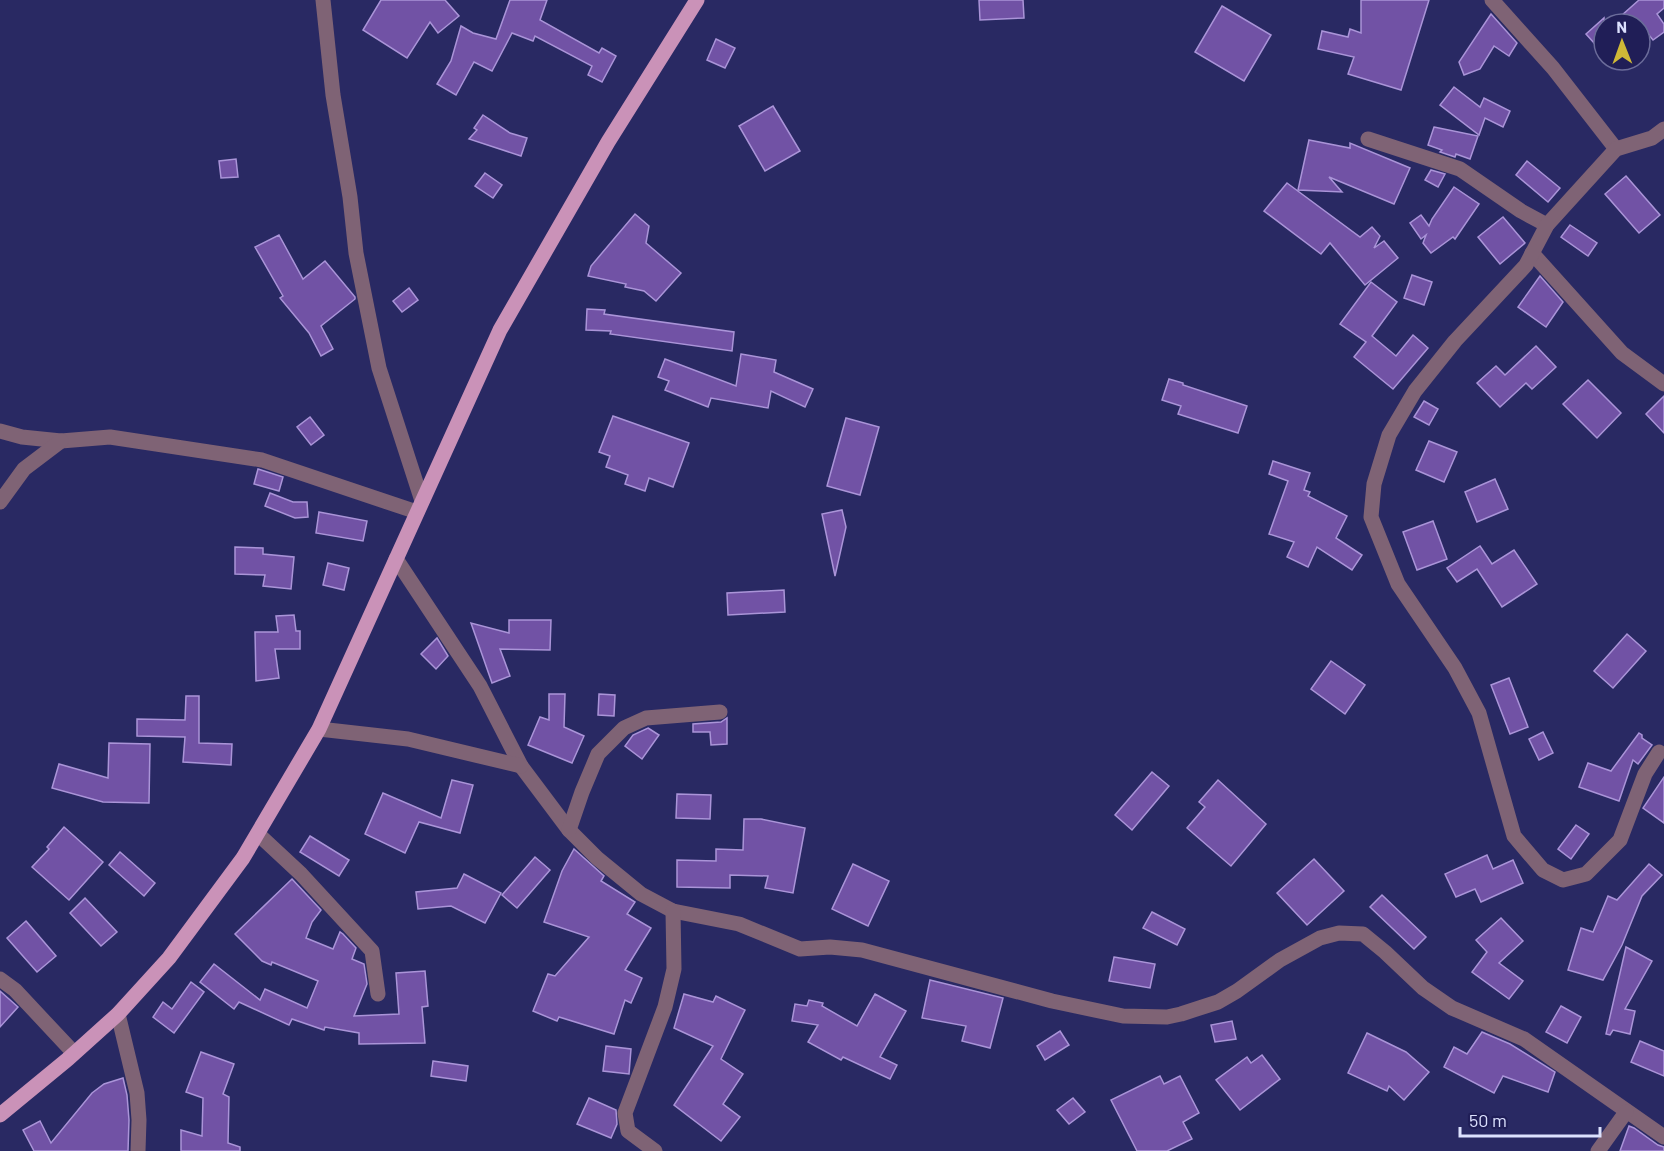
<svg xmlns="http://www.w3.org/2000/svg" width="1664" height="1151" font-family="Barlow,sans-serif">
  <rect width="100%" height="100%" fill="#292963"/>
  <g fill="#7152a5" stroke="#aa94d8" stroke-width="1.5">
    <polygon points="381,0 445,0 459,16 438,33 430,22 407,58 363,30"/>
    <polygon points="510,0 547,0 540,20 599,53 602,48 616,56 602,82 588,75 592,66 535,36 533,41 512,33 492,71 474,62 456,95 437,84 451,61 461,26 473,33 496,39"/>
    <polygon points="979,0 1023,0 1024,18 980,20"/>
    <polygon points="1361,0 1429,0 1401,90 1348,74 1354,57 1318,49 1322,31 1348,37 1350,29 1361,33"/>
    <polygon points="1639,0 1664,0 1664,8 1657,14 1664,24 1664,32 1653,40 1649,35 1640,43 1640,24 1612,24"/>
    <polygon points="1222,6 1271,35 1244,81 1195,52"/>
    <polygon points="1491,14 1517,43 1509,56 1494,46 1480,69 1464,75 1459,62"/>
    <polygon points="1604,18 1604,54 1586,34"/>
    <polygon points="716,39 735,48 725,68 707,60"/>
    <polygon points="1454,87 1480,107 1484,98 1510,111 1503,127 1485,118 1479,135 1440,105"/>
    <polygon points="773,106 800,151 765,171 739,126"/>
    <polygon points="483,115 510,133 527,138 521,156 469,139 477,130 474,128"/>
    <polygon points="1434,127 1478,136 1470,159 1456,154 1455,157 1440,152 1442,150 1428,145"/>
    <polygon points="1309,140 1350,148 1350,143 1410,168 1394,204 1329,177 1342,192 1298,190"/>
    <polygon points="236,159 238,177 221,178 219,161"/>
    <polygon points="1527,161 1560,188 1548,202 1516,175"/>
    <polygon points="1431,170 1445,174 1438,187 1425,180"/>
    <polygon points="485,173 502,185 493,198 475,186"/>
    <polygon points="1626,176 1660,215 1639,233 1605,194"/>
    <polygon points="1287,183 1360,237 1372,227 1380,236 1374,248 1384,241 1398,258 1365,285 1330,243 1321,254 1264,211"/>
    <polygon points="1454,187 1479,204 1455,239 1453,237 1431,253 1423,243 1426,235 1421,239 1410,223 1421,215 1429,226 1432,219"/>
    <polygon points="635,214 649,226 646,243 681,273 656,301 644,291 625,287 626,284 588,276 591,266"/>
    <polygon points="1503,217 1525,243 1500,264 1478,237"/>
    <polygon points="1570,225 1597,243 1588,256 1561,237"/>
    <polygon points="279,235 303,279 325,261 355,297 355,299 321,326 333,349 321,356 309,333 280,298 283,296 255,247"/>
    <polygon points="1412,275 1432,282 1424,305 1404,298"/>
    <polygon points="1540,276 1563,302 1546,327 1518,307"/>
    <polygon points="1371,282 1397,302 1372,336 1396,356 1413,335 1428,348 1393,389 1354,357 1366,342 1340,324"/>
    <polygon points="409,288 418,300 402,312 393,301"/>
    <polygon points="587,309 605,310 604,314 734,332 732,351 610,334 611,331 586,330"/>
    <polygon points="1536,346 1556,367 1532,389 1526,383 1500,407 1477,383 1496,366 1505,375"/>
    <polygon points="741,354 776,360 774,372 813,389 805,407 771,391 768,408 711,398 708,407 665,390 669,381 658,377 665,359 736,386"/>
    <polygon points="1169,379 1183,383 1183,385 1247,406 1238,433 1178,414 1181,406 1162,400"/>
    <polygon points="1588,380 1621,413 1597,438 1563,404"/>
    <polygon points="1664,396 1664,433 1646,414"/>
    <polygon points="1424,401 1438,409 1429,425 1414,417"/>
    <polygon points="613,416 689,443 673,487 649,478 645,491 625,484 628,475 606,467 610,456 599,452"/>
    <polygon points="310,417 324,435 311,445 297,427"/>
    <polygon points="846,418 879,427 860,495 827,486"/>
    <polygon points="1429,441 1457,452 1444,482 1416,470"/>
    <polygon points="1273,461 1310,473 1304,490 1310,492 1308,496 1347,516 1336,538 1362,555 1352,570 1317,547 1308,567 1287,557 1294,542 1269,534 1288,481 1269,474"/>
    <polygon points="258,469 283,477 279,491 254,484"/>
    <polygon points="1495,479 1508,509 1477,522 1465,492"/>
    <polygon points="270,493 293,502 307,502 308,517 295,518 265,506"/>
    <polygon points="842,510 846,527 835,576 822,514"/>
    <polygon points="319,512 367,521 363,541 316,533"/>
    <polygon points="1433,521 1447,559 1417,570 1403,532"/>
    <polygon points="1480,546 1492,564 1514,550 1537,584 1502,607 1477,569 1457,582 1447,568"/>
    <polygon points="235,547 263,548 263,554 294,557 291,589 263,586 265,575 235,574"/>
    <polygon points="328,563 349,568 344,590 323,585"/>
    <polygon points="784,590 785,612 728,615 727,593"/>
    <polygon points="294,615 296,631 300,631 300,649 275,649 279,678 256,681 255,632 278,632 276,616"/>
    <polygon points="509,620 551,620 550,650 500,649 510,676 492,683 471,623 509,633"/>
    <polygon points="1627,634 1646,651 1613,688 1594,671"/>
    <polygon points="437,638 448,656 436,669 421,654"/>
    <polygon points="1331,661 1365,685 1345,714 1311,689"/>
    <polygon points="1509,678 1528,727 1510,734 1491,685"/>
    <polygon points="549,694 565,694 564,727 584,736 572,763 528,745 540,717 549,720"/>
    <polygon points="599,694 615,695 614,716 598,715"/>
    <polygon points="186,696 199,696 199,743 232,744 231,765 183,762 185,737 137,736 137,719 185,720"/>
    <polygon points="727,718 727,744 711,745 710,732 693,732 693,724 721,722"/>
    <polygon points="648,728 659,735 642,759 625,746 633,735"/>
    <polygon points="1543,732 1553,753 1539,760 1529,739"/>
    <polygon points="1639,733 1642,735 1642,738 1652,745 1638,764 1633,760 1619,801 1579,787 1588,763 1611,771"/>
    <polygon points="109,743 150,744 149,803 103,802 52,788 59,764 108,778"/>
    <polygon points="1152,772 1169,786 1132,830 1115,815"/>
    <polygon points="1664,777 1664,823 1643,808"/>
    <polygon points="452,780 473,785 460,833 419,822 405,853 365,834 383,793 441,818"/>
    <polygon points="1218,780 1266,824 1231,866 1187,828 1205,807 1199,802"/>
    <polygon points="677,794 711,795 710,819 676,818"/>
    <polygon points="744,819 761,819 805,828 793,893 765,888 768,876 730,875 730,888 677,887 677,860 716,861 716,849 743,850"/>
    <polygon points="1576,825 1589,834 1571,859 1558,849"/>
    <polygon points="64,827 103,862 69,900 32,867 49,849 47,847"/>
    <polygon points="310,836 349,860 339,876 300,852"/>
    <polygon points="574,849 604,876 601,881 635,902 627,914 651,928 625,970 642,978 631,1003 625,1000 614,1034 559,1017 557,1021 533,1011 548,974 555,976 589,937 544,922 562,871"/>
    <polygon points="120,852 155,883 144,896 109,865"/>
    <polygon points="1487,855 1493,869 1513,860 1523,883 1481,902 1475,889 1456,897 1445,874"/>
    <polygon points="535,857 550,870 517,908 502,895"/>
    <polygon points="1314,859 1344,891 1307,925 1277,893"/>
    <polygon points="853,864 889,881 868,926 832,909"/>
    <polygon points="1649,864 1662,875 1642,896 1622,945 1603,980 1568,970 1581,928 1593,932 1608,896 1617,900"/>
    <polygon points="464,874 501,893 485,923 451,906 418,909 416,892 457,888"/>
    <polygon points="292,879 321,910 312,922 306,938 333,949 340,932 343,934 356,948 352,959 364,964 367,984 354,1016 399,1014 396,973 425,971 428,1006 422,1007 425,1043 359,1044 359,1033 325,1027 324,1030 292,1019 289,1025 239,1002 234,1009 200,982 214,964 260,1000 265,989 307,1008 318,981 272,962 271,965 262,961 235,934"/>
    <polygon points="1382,895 1426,937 1414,949 1370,907"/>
    <polygon points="85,898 117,932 101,946 70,913"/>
    <polygon points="1152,912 1185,929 1177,945 1143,928"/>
    <polygon points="1501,918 1523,941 1499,963 1523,981 1509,999 1472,972 1487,952 1476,940"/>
    <polygon points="26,921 56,956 37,972 7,938"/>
    <polygon points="1626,947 1652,961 1625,1009 1635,1011 1630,1034 1613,1030 1610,1035 1606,1034"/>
    <polygon points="1114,957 1155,964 1150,988 1109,981"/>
    <polygon points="930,980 1003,998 990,1048 962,1041 966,1026 922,1018"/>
    <polygon points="191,982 204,992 174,1033 153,1017 163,1002 172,1009"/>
    <polygon points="0,991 18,1007 0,1027"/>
    <polygon points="684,994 713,1002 716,996 745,1010 721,1059 743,1074 723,1104 740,1117 721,1141 674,1105 713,1046 674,1028"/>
    <polygon points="875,994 906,1011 880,1057 897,1065 890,1079 843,1057 841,1060 808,1042 818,1025 792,1021 795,1004 807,1006 809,1000 823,1003 822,1006 857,1026"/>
    <polygon points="1561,1006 1581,1017 1567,1043 1546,1032"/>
    <polygon points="1232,1021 1236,1039 1215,1042 1211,1025"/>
    <polygon points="1060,1031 1069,1045 1045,1060 1037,1046"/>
    <polygon points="1482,1032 1510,1044 1555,1072 1548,1092 1503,1076 1494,1093 1444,1067 1454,1047 1467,1054"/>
    <polygon points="1367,1033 1406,1052 1429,1072 1404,1100 1389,1086 1387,1091 1348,1073"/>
    <polygon points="1640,1041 1664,1051 1664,1076 1631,1062"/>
    <polygon points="606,1046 631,1049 629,1074 603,1071"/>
    <polygon points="201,1052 234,1064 223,1094 229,1097 228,1143 240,1147 240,1151 181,1151 181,1130 202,1136 203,1098 186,1092"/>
    <polygon points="1262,1055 1280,1079 1240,1110 1216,1080 1247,1057 1251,1063"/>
    <polygon points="433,1061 468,1066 466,1081 431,1076"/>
    <polygon points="1160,1076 1164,1084 1180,1076 1199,1113 1183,1122 1192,1139 1167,1151 1137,1151 1111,1100"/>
    <polygon points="123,1078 127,1095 129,1120 128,1151 34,1151 23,1130 40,1121 51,1143 92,1093 104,1084"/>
    <polygon points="589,1098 616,1110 617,1124 611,1138 577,1124"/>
    <polygon points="1073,1098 1085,1112 1069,1124 1057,1110"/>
    <polygon points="1629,1126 1634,1128 1658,1145 1664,1147 1664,1151 1620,1151"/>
  </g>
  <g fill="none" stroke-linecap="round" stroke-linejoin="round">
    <g stroke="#7f6375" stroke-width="15">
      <polyline points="323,0 333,95 350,197 356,253 379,368 422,501"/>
      <polyline points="1492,0 1553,68 1616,149"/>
      <polyline points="1368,139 1460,169 1521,211 1547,225"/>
      <polyline points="1532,253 1622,353 1664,384"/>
      <polyline points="0,431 22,437 61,441 110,437 262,460 417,512"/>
      <polyline points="0,502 24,469 61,441"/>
      <polyline points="396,559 480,686 521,766 569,830 597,858 641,894 673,911 739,924 800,949 830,947 862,950 1052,1001 1123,1016 1167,1017 1181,1014 1218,1002 1237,991 1280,960 1320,938 1339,933 1363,934 1385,952 1423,988 1452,1008 1524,1039 1664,1137"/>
      <polyline points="319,729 408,739 521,766"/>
      <polyline points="1659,752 1645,774 1620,840 1586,874 1563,880 1543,870 1514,836 1479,713 1455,668 1398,584 1371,517 1374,484 1389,435 1415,391 1455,341 1526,265 1547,225 1616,149 1652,138 1664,129"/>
      <polyline points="569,830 582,792 598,754 624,728 646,718 720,712"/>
      <polyline points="258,834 301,874 372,951 378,994"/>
      <polyline points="0,979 15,990 74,1053"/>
      <polyline points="118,1014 137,1093 139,1120 138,1151"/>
      <polyline points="655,1151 628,1131 625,1113 665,1007 674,969 673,911"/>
      <polyline points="1598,1151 1626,1112"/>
    </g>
    <polyline stroke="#ca92b8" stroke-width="15" points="0,1115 68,1059 118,1014 169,958 243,858 319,729 500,330 608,142 697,0"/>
  </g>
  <g transform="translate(1622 42) rotate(359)"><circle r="28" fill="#201e57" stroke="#6b6c9a" stroke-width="1.5"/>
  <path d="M0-4.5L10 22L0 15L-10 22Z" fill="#cfb837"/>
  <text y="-9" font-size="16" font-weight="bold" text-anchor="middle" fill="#dce1fe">N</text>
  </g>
  <path d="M1460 1127v9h140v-9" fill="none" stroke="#dce1fe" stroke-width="3"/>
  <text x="1469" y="1127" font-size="18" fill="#dce1fe" stroke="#201e57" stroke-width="4.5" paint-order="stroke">50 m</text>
</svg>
